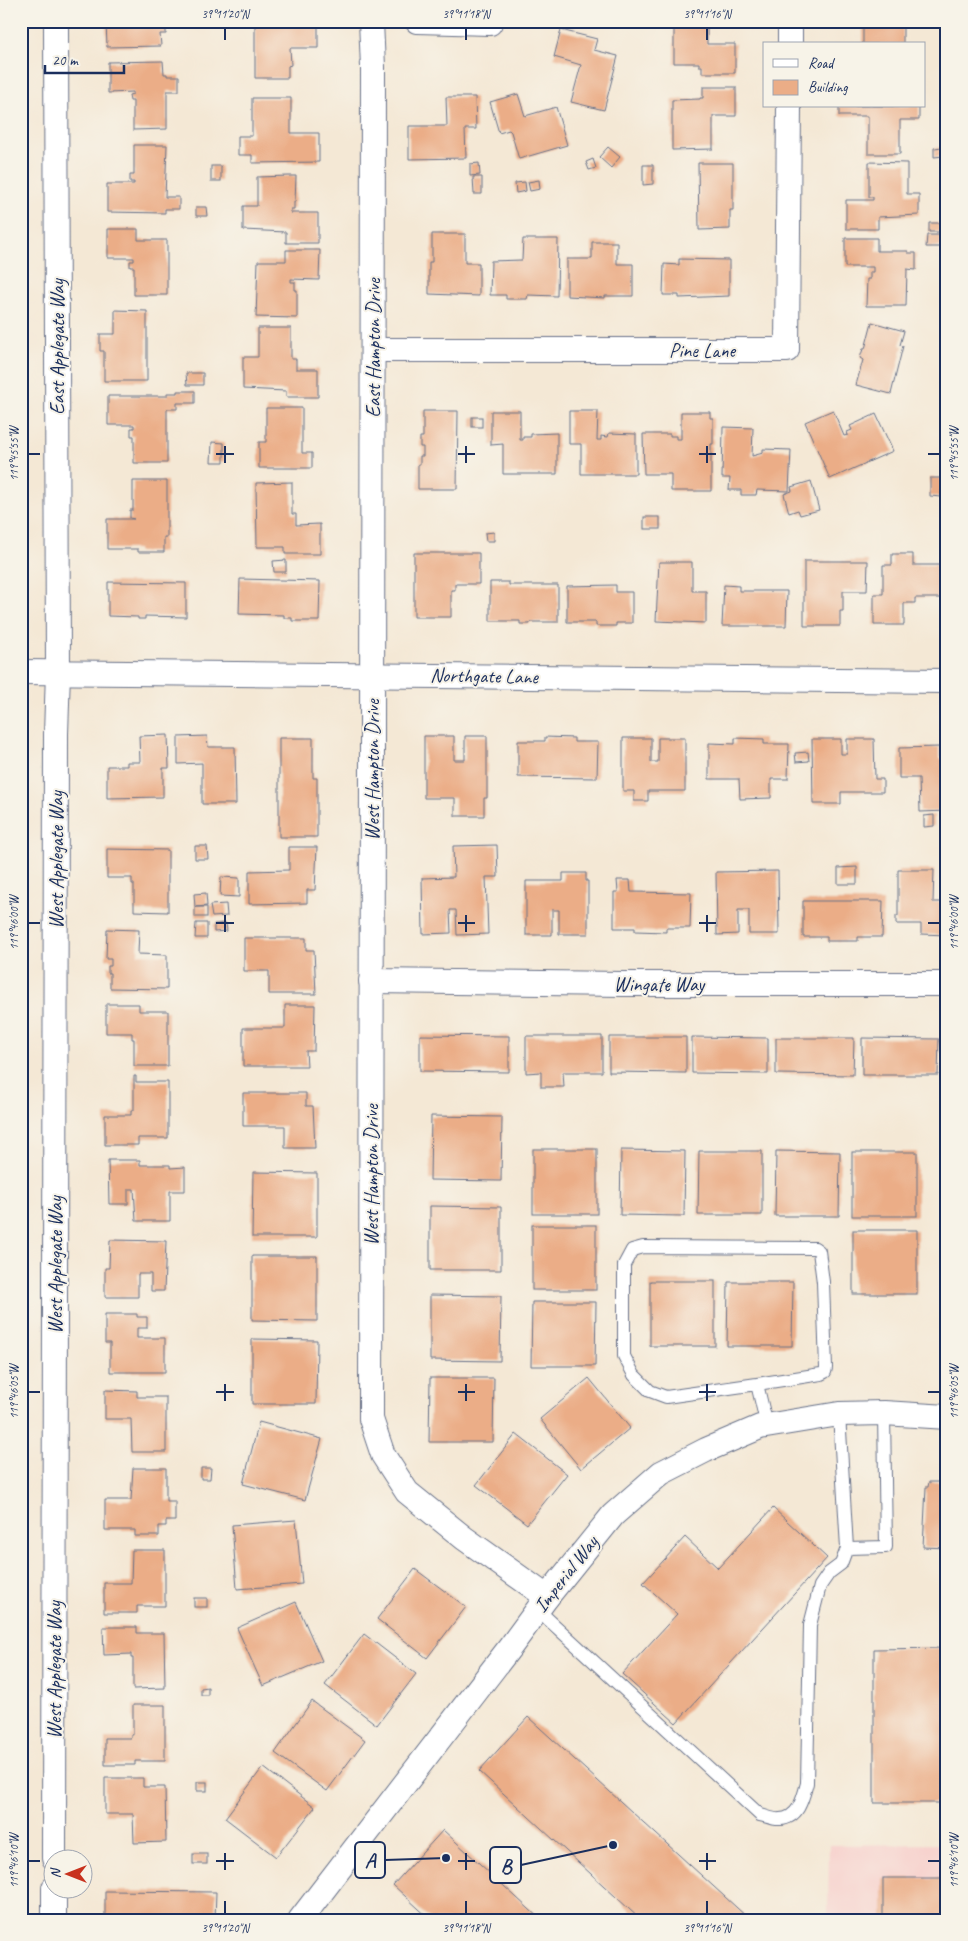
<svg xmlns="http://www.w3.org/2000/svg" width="968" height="1941" font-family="Caveat,sans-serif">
  <rect width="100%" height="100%" fill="#f7f3e8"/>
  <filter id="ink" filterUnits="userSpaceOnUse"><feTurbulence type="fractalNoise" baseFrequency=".02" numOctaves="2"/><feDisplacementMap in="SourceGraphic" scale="10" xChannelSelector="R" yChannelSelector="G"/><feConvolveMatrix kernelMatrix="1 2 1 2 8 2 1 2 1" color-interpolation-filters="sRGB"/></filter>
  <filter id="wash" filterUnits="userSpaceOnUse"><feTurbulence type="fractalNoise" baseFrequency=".0096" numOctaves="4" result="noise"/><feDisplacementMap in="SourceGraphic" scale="20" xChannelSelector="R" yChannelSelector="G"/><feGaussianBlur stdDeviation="1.12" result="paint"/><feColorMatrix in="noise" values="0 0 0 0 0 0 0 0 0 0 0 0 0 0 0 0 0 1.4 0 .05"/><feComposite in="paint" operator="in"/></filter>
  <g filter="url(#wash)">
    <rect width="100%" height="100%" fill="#f4e8d5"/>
    <polygon fill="#f7d0cc" points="947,1844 947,1920 828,1920 829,1845"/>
    <g id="blocks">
      <g fill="#ebad87">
        <polygon points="106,21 166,21 166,34 160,34 161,46 107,47"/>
        <polygon points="255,21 318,21 318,48 290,48 291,65 288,66 288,78 255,78"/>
        <polygon points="674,21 707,21 707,44 735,44 735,73 702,73 702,66 699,66 699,63 674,63"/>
        <rect x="863" y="21" width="40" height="23"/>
        <polygon points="561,30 597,39 594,50 618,56 604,110 571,102 581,65 554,57"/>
        <polygon points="163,61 164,74 167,74 167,76 179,76 179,91 167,91 167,129 133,130 133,101 130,101 129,95 133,94 133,92 108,93 108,62"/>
        <polygon points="703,87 736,87 736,116 713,116 713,149 672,150 672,100 700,99 700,98 703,98"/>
        <polygon points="518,94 525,116 556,107 567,145 519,159 511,132 509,130 499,133 490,102"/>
        <polygon points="446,97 475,97 476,129 465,129 466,158 409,159 409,126 447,126"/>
        <polygon points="252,98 291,98 291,133 319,133 319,162 252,163 252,155 238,155 238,136 252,136"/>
        <polygon points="839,106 919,106 919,120 900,120 900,154 868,154 868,116 839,116"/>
        <polygon points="134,145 167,145 165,197 179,197 179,209 165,209 165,213 107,212 107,184 134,184 134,182 130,182 130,175 134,175"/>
        <polygon points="608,147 620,157 611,168 599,157"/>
        <polygon points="943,147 944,156 934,157 934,148"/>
        <polygon points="593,159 596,168 589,170 586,162"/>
        <polygon points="869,162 907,163 907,194 919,194 919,215 878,217 878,229 846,229 846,200 873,200 873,197 869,197"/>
        <polygon points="479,163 480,175 470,176 470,164"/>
        <polygon points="698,163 733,163 733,210 730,210 730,229 699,230"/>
        <polygon points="643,165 653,165 653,184 643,185"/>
        <rect x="211" y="166" width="10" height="15"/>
        <polygon points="289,176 296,176 295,202 294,202 294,209 291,209 291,213 318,213 318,243 286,243 286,232 243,230 243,206 257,206 257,177"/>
        <polygon points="473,177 482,177 482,194 474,194"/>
        <polygon points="539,180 540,189 530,191 528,182"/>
        <polygon points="525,182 526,191 516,193 515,183"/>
        <polygon points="196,207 206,207 207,216 196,216"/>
        <polygon points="929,223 944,223 943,232 929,232"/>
        <polygon points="108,229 138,229 138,240 167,240 167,295 134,295 134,267 130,267 130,261 134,261 134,258 108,258"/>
        <polygon points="432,234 465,234 465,263 479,263 479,296 429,294 429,262 432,262"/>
        <polygon points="927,235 941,235 941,247 926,247"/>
        <polygon points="845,238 877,238 877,251 908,251 908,253 916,253 916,270 907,269 906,306 866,306 867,279 870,279 870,272 873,272 873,267 845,267"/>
        <polygon points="523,239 558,239 557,296 528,295 527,299 506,299 506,295 490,295 491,261 522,260"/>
        <polygon points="592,242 617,242 617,264 633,264 633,296 605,296 605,298 567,296 567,259 592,259"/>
        <polygon points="286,250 320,250 319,280 291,279 291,282 295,282 295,290 297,290 297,318 256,317 258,261 286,261"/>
        <polygon points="679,259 729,260 729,296 679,298 679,295 663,295 664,264 679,265"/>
        <polygon points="115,310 147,311 147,381 104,381 104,351 100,351 100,334 115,334"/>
        <polygon points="872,322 904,331 900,345 903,346 891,394 856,385 863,360 860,358 863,349 865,349"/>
        <polygon points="258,328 291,328 291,359 296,359 296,369 318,369 318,397 286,397 286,391 243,389 243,357 258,357"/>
        <polygon points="186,373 203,373 203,385 187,385"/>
        <polygon points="177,391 195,391 195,403 177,403 177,409 167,409 167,463 134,463 134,436 131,436 131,428 134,428 134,425 108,425 108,396 167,396 167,393 177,393"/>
        <polygon points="266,408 302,408 302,453 312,453 312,468 259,468 259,442 266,442"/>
        <polygon points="833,410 844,436 848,435 847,432 852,430 850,426 876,414 893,451 830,479 805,422"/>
        <polygon points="423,411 458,411 457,489 418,489 418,464 420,464 420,456 423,456 423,447 420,447 420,437 423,437"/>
        <polygon points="491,411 520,411 520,440 523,440 523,437 531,437 531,434 557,433 557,474 503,474 503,444 491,445"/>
        <polygon points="569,411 598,411 597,440 601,440 601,436 608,437 609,433 636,434 636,474 581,474 581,444 569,444"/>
        <polygon points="681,412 710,412 710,418 713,418 713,444 711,444 711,491 671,491 671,474 644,474 643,434 670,434 670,436 676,436 676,439 681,439"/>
        <rect x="472" y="417" width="10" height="10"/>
        <polygon points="723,427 753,428 752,456 763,453 763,449 791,450 789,491 757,490 756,495 741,495 741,490 729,490 730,478 722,478"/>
        <polygon points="212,442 224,443 224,462 211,462"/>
        <polygon points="930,478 942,478 941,497 930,496"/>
        <polygon points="133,481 167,481 167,537 164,537 164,552 138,552 138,549 107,549 107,519 134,519 130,518 130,510 133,510"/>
        <polygon points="811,481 819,510 800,515 798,510 789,513 784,494 792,491 791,487"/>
        <polygon points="292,482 292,514 296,514 296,525 320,524 320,554 285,554 285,547 257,547 256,483"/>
        <rect x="644" y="517" width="16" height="12"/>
        <polygon points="494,532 494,541 486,541 485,533"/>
        <polygon points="414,553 479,553 479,584 455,584 455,590 451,590 451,617 414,617"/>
        <polygon points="892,554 913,554 913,565 945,565 945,598 915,598 915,603 904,603 904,625 874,625 874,594 883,594 883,565 892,565"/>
        <polygon points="286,560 286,572 274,572 273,561"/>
        <polygon points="804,561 868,561 867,591 843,591 843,611 840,611 840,626 804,626"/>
        <polygon points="659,562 692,562 692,591 706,591 706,623 656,621"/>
        <polygon points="240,579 320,581 319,621 292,621 292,618 284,618 284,615 239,614"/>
        <polygon points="108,582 186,583 186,617 145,616 145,619 138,619 138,617 108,616"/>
        <polygon points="490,582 509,582 509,585 558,585 558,622 530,622 530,624 520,624 520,621 490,621"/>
        <polygon points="616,585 616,592 632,592 632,623 616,623 616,626 596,626 596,622 567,622 567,586"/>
        <polygon points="724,585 739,586 739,591 787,591 786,626 722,626"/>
        <polygon points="168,735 169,768 163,768 163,797 107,798 107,766 127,766 127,762 140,762 139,736"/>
        <polygon points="207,736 208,747 235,747 236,804 202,804 202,763 178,764 178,737"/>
        <polygon points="424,736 454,736 454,760 465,760 465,736 487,736 487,798 484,798 484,816 455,816 455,798 424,798"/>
        <polygon points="545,737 574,738 574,742 598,742 597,778 518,777 518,741 545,741"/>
        <polygon points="279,738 313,738 313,778 317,778 317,837 279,837"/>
        <polygon points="623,738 651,738 651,762 658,762 658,738 685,738 685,791 648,791 648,801 634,801 634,791 623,791"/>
        <polygon points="735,738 764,739 764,744 789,744 788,779 771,779 771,798 740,799 739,779 709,779 709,743 735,744"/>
        <polygon points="812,739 841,739 841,754 847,754 847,739 874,739 875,779 883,779 883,792 841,792 841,804 813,804"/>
        <polygon points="939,747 939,759 947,759 947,811 920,812 919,778 899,778 899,748"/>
        <polygon points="808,752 809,761 796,762 795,753"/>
        <polygon points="934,815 934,826 924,827 924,816"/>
        <polygon points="497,845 498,877 486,877 488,934 457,935 456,910 450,910 451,933 423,934 422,878 454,877 453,846"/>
        <polygon points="195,846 207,846 208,859 195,859"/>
        <polygon points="289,847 317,847 315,890 307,890 307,903 249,904 249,871 289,870"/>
        <polygon points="107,849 168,850 168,912 134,911 134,884 132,884 132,878 107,878"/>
        <polygon points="857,867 857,884 838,884 838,868"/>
        <polygon points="898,870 934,870 933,902 947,902 947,935 921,934 921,924 896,924 896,916 898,916"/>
        <polygon points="778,871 779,934 749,934 749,910 738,910 738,934 717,935 716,872"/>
        <polygon points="563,873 586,873 586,881 588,881 588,934 559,934 559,910 552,910 552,935 526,935 526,881 563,881"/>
        <polygon points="221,877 239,878 239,897 220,896"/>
        <polygon points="617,880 630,880 631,892 691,893 690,928 666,928 666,932 635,931 635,928 614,928 614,892 618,892"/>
        <polygon points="206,893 207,906 195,907 194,894"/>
        <polygon points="803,901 883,901 882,937 858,937 858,941 827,941 827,937 803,937"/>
        <polygon points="226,904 227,916 212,917 210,905"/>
        <rect x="195" y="907" width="12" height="10"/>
        <polygon points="196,923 207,923 207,938 195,938"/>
        <polygon points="226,923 227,931 214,932 214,924"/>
        <polygon points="107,929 139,930 138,954 167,955 167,989 110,988 110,973 108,973 108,966 111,966 111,959 106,959"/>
        <polygon points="244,938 306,938 306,950 314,950 316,994 269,994 269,971 244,971"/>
        <polygon points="106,1004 139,1004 139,1011 168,1011 168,1066 134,1066 134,1039 132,1039 132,1033 106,1033"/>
        <polygon points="285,1005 315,1005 314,1051 306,1051 307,1066 243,1066 243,1028 285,1028"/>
        <polygon points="420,1035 509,1036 509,1072 420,1071"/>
        <polygon points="526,1036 602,1036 602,1072 563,1072 564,1087 541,1087 541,1072 526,1073"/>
        <polygon points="609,1037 686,1037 686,1073 609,1072"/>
        <polygon points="692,1037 768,1038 768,1074 692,1073"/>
        <polygon points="776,1038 854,1038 853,1075 776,1074"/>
        <polygon points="862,1038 939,1039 938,1075 862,1075"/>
        <polygon points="134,1076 136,1076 136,1082 168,1082 168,1138 138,1138 138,1145 105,1145 105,1115 131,1115 131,1110 134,1110"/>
        <polygon points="243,1093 306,1093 306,1106 313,1106 315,1148 285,1148 285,1126 243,1126"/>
        <polygon points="431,1116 502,1117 501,1181 430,1180"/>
        <rect x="533" y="1149" width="64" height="65"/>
        <polygon points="621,1150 685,1151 684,1216 620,1215"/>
        <polygon points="699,1151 762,1151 762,1215 698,1215"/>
        <polygon points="776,1151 840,1152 839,1216 775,1216"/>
        <rect x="852" y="1152" width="65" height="64"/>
        <polygon points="108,1160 140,1160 140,1165 170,1165 170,1168 185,1167 185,1191 170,1191 170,1221 136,1221 134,1189 128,1189 128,1204 109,1204"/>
        <polygon points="253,1172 317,1173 317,1237 252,1237"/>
        <polygon points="430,1206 501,1207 501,1270 430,1270"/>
        <rect x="532" y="1225" width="64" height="65"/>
        <rect x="853" y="1230" width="64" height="64"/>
        <polygon points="110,1240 166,1241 164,1291 151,1291 151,1274 138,1274 138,1297 105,1297 105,1268 109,1268"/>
        <polygon points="252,1256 317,1256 317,1321 252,1320"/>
        <rect x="650" y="1281" width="65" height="65"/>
        <polygon points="728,1282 793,1282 792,1346 727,1346"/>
        <polygon points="430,1295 501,1296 500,1361 430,1360"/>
        <polygon points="532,1302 596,1302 595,1366 531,1366"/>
        <polygon points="105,1314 137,1314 137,1317 147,1317 147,1328 137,1328 137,1338 165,1338 165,1372 110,1372 110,1343 105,1343"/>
        <polygon points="252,1339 317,1340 316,1404 252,1404"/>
        <polygon points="430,1378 494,1378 493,1442 429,1442"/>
        <polygon points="589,1378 630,1428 581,1469 540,1419"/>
        <polygon points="105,1390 137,1391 137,1397 166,1397 166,1452 132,1452 131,1419 105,1419"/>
        <polygon points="259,1422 322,1439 305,1500 243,1484"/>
        <polygon points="516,1434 567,1474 527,1524 476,1485"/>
        <polygon points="133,1468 166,1468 166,1501 175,1501 175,1521 166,1521 166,1526 159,1526 159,1536 135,1536 135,1530 105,1530 105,1500 131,1500"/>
        <polygon points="201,1468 211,1468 210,1479 201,1479"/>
        <polygon points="929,1482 947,1482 947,1548 923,1547 926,1487 928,1487"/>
        <polygon points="773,1508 827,1558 676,1723 622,1674 677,1614 643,1583 685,1537 718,1568"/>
        <polygon points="296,1520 302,1584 237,1589 232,1525"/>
        <polygon points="132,1550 165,1550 165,1606 137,1606 137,1613 104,1613 104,1583 131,1583"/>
        <polygon points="415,1569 466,1607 427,1658 377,1619"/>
        <rect x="194" y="1598" width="13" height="9"/>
        <polygon points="296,1602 322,1661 263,1686 237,1628"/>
        <polygon points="103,1627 137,1627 137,1633 164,1633 165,1688 133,1689 133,1658 131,1658 131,1654 104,1655"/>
        <polygon points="364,1634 416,1674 377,1725 325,1685"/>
        <polygon points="947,1648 947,1803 874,1803 874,1649"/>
        <polygon points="208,1687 208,1695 201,1695 201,1688"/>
        <polygon points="312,1701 365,1740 327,1791 275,1753"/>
        <polygon points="133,1705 165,1705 165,1761 135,1761 135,1765 105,1765 105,1738 131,1738 131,1735 133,1735"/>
        <polygon points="528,1717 748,1918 746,1920 641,1920 479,1771"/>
        <polygon points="263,1767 315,1807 276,1857 225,1818"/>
        <polygon points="105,1778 143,1778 143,1787 165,1787 166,1842 134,1843 133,1814 105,1814"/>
        <rect x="197" y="1782" width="10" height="9"/>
        <polygon points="443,1830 541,1920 431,1920 393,1885"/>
        <rect x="193" y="1854" width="14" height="10"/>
        <rect x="883" y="1878" width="64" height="42"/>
        <polygon points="105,1891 216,1892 215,1920 105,1920"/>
      </g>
    </g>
  </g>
  <g filter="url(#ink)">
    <use href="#blocks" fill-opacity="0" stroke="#677088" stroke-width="1"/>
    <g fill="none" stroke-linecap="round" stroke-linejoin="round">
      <defs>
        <g id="service">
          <polyline points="757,1384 821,1374 825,1372 826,1368 823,1282 819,1251 815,1248 643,1247 632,1250 624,1265 624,1356 634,1375 650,1391 666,1397 757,1384 767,1426"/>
          <polyline points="847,1548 886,1547 884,1413"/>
          <path d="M537 1609 760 1815C766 1816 774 1820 780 1819 799 1818 803 1798 807 1783L810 1625 820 1586 829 1573 841 1564 847 1548 839 1414"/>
        </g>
        <g id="minor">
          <polyline points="371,21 373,67 371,1419 383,1455 407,1492 464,1538 547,1597"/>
          <polyline points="417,21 490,23"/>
          <polyline points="790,44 790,21"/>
          <polyline points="373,350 787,350 789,106"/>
          <polyline points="21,672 947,681"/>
          <polyline points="371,981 623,984 947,984"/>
          <polyline points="54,1858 56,734 58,672 56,21"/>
          <polyline points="54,1920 54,1888"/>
          <polyline points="300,1920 511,1646 547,1597 613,1515 661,1473 706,1450 760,1427 839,1414 884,1413 947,1417"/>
        </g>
      </defs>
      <use href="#service" stroke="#677088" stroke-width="14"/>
      <use href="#minor" stroke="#677088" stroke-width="26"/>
      <use href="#service" stroke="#fff" stroke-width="12"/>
      <use href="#minor" stroke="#fff" stroke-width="24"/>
    </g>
  </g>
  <path fill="none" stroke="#1b2f5e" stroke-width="2" d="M225 28V40M466 28V40M707 28V40M225 446V463M466 446V463M707 446V463M28 454H40M216 454H234M458 454H475M699 454H716M928 454H940M225 915V932M466 915V932M707 915V932M28 923H40M216 923H234M458 923H475M699 923H716M928 923H940M225 1384V1401M466 1384V1401M707 1384V1401M28 1392H40M216 1392H234M458 1392H475M699 1392H716M928 1392H940M225 1853V1870M466 1853V1870M707 1853V1870M28 1861H40M216 1861H234M458 1861H475M699 1861H716M928 1861H940M225 1901V1914M466 1901V1914M707 1901V1914"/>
  <g text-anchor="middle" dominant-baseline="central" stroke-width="4" stroke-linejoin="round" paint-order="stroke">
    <g font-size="20" fill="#1b2f5e" stroke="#f7f3e8">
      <text transform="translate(57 347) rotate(-90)">East Applegate Way</text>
      <text transform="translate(373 348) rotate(-90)">East Hampton Drive</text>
      <text x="702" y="350">Pine Lane</text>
      <text transform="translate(484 676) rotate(1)">Northgate Lane</text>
      <text transform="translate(372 770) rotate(-90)">West Hampton Drive</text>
      <text transform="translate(56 860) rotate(-90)">West Applegate Way</text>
      <text x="659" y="984">Wingate Way</text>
      <text transform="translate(371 1175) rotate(-90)">West Hampton Drive</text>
      <text transform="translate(55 1265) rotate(-90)">West Applegate Way</text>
      <text transform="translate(566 1574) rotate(-52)">Imperial Way</text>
      <text transform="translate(54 1670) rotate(-90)">West Applegate Way</text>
    </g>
  </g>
  <path fill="none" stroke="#1b2f5e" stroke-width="2" d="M446 1858L385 1860M613 1845L521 1865"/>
  <g fill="#1b2f5e" stroke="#f7f3e8" stroke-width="2">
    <circle cx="446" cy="1858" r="5"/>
    <circle cx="613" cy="1845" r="5"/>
  </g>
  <g fill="#f7f3e8" stroke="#1b2f5e" stroke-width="2">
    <rect x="355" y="1842" width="30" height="36" rx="5"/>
    <rect x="490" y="1847" width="31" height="36" rx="5"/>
  </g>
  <g font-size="21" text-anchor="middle" font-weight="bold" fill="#1b2f5e">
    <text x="370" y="1867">A</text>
    <text x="506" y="1873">B</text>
  </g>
  <rect width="968" height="1941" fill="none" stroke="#f7f3e8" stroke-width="55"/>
  <rect x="763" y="42" width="162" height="65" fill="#f7f3e8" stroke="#9fa5b1"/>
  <rect x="773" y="59" width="25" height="8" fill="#ffffff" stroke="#9fa5b1"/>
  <text x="808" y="68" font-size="15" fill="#1b2f5e">Road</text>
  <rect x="773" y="80" width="25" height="15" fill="#ebad87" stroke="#9fa5b1"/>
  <text x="808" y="92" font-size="15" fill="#1b2f5e">Building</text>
  <g transform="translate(68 1874) rotate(270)"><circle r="24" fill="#f7f3e8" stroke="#9fa5b1"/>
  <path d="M0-4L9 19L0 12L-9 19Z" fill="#c8321e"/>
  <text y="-8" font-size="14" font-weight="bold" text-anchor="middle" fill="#1b2f5e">N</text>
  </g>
  <path d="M45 65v8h79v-8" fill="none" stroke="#1b2f5e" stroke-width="2.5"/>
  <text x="52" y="65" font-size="15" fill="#1b2f5e" stroke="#f7f3e8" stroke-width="4" paint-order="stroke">20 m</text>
  <rect x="28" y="28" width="912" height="1886" fill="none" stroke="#1b2f5e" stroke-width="2"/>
  <g font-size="12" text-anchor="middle" fill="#1b2f5e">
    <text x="225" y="18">39°11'20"N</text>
    <text x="466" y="18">39°11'18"N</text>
    <text x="707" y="18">39°11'16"N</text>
    <text transform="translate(954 454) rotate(-90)" y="4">119°45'55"W</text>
    <text transform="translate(14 454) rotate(-90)" y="4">119°45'55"W</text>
    <text transform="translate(954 923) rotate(-90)" y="4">119°46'00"W</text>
    <text transform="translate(14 923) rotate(-90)" y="4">119°46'00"W</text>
    <text transform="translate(954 1392) rotate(-90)" y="4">119°46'05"W</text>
    <text transform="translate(14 1392) rotate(-90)" y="4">119°46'05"W</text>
    <text transform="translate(954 1861) rotate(-90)" y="4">119°46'10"W</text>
    <text transform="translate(14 1861) rotate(-90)" y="4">119°46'10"W</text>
    <text x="225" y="1932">39°11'20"N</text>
    <text x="466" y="1932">39°11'18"N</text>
    <text x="707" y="1932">39°11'16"N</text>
  </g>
</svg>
